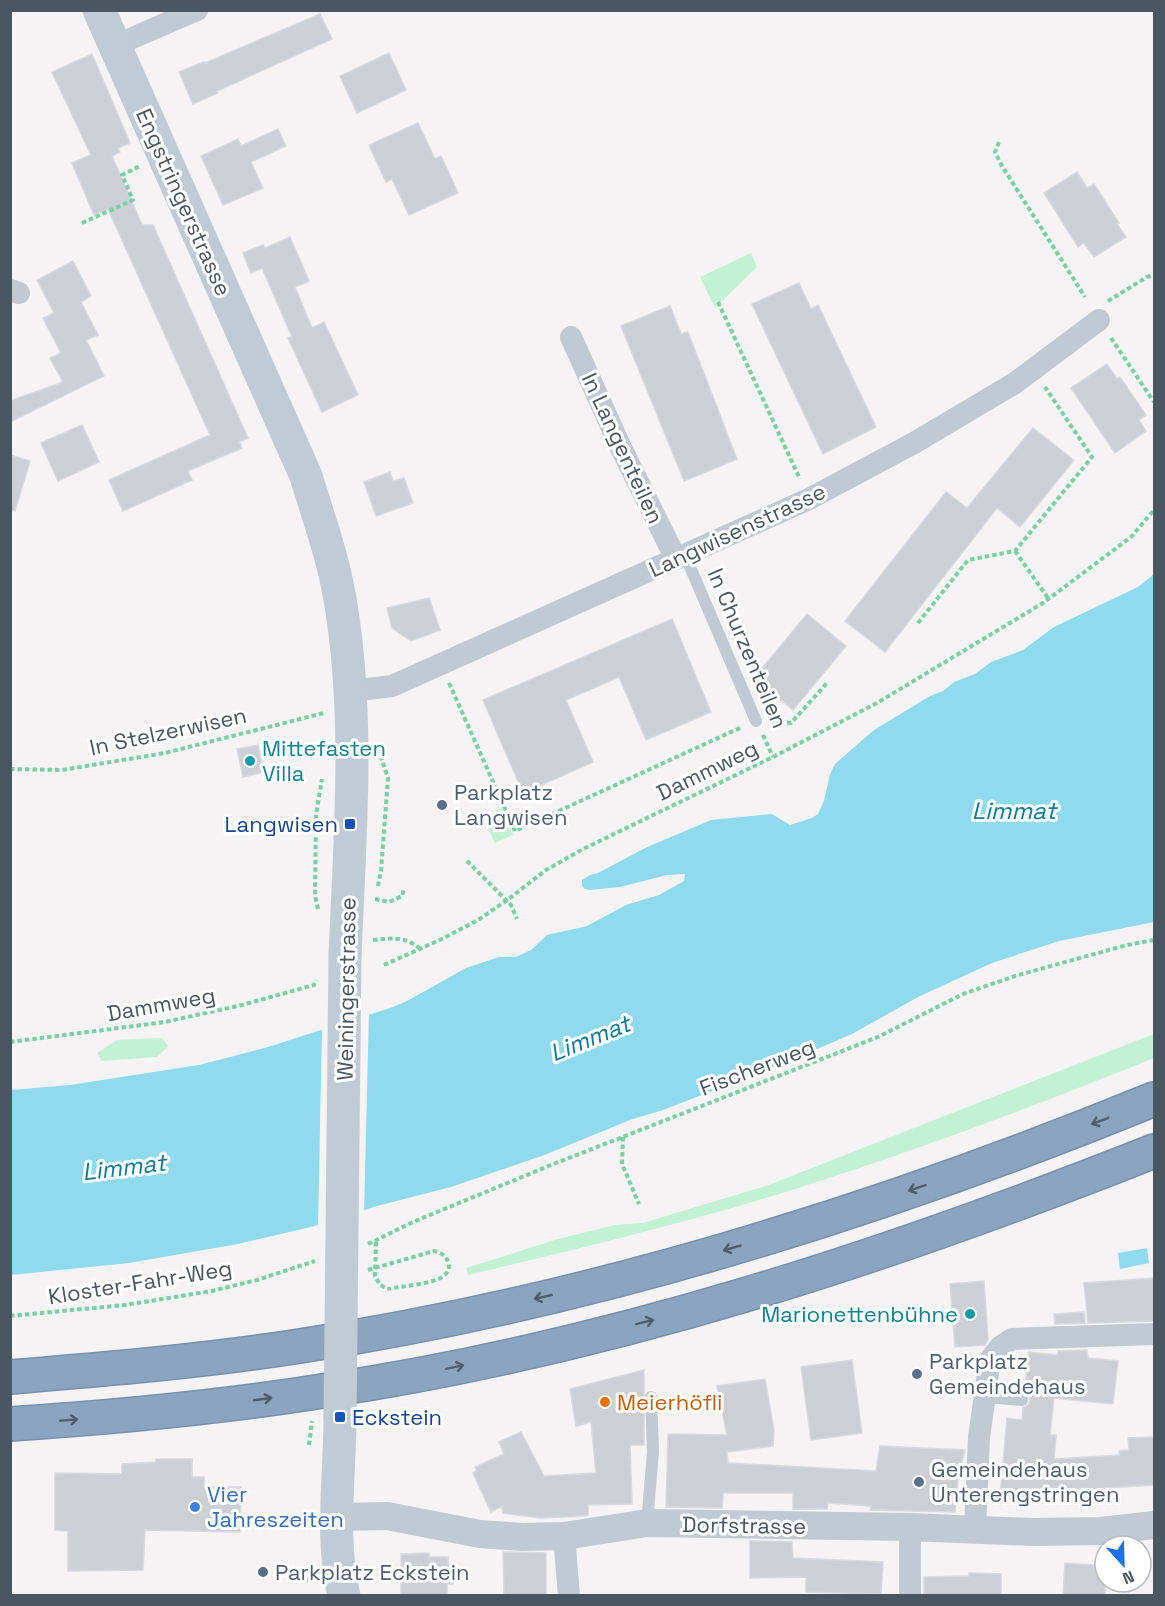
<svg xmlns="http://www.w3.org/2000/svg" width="1165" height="1606" font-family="'Space Grotesk',sans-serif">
  <rect width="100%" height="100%" fill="#f5f3f3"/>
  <g fill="#c3f1d5">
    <polygon points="751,253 757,267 715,308 700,277"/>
    <polygon points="501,808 513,835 495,843 483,817"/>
    <path d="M1154 1034V1058C1018 1113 878 1165 736 1207 647 1232 558 1254 468 1275L466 1268 558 1239 615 1225 643 1223 766 1186Z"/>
    <polygon points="162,1038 168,1046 157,1057 102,1061 97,1053 117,1040"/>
  </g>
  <g fill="#90daee">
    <polygon points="1154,574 1154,922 1059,941 992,963 918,997 852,1034 782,1064 663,1110 630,1120 547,1154 451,1187 377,1206 315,1226 238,1244 129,1263 11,1275 11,1090 70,1085 199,1065 268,1047 393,1007 407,1001 466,968 499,957 516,957 531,950 547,935 587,926 626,905 659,895 684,881 685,874 667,875 620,887 590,890 585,889 582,886 582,880 590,875 598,873 645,848 711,820 772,814 790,825 812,818 818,814 824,801 830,774 835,764 874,730 930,696 943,691 954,682 975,674 991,662 1023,650 1054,627 1138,587"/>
    <polygon points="1147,1248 1149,1263 1120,1269 1118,1253"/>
  </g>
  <polygon fill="#f5f3f3" points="369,1010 364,1214 318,1229 322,1026"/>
  <g fill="#cdcfd5" stroke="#d7d9de" stroke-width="1.5">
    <polygon points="320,14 332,39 217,91 218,93 193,104 179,72 204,62 205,63"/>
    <polygon points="389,53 406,90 357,113 340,76"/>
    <polygon points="92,54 130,143 118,148 120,152 112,156 142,225 153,225 248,438 239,442 242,448 188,471 192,480 123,511 109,480 210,435 108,209 94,215 72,163 91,155 52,72"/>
    <polygon points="418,123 435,159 441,156 458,193 409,215 392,179 386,182 369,145"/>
    <polygon points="278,129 286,146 251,162 263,188 223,205 201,156 238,139 241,146"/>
    <polygon points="1077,172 1087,188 1094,184 1119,223 1117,224 1126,237 1094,257 1084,243 1078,247 1044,193"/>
    <polygon points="290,237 309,281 295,287 312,328 324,322 358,395 322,412 288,338 292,337 262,268 251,273 243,253 263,245 265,248"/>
    <polygon points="73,261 91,296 81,302 98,335 86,340 104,376 10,422 10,401 63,382 50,358 61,353 43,318 54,313 37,280"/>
    <polygon points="799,283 811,309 818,305 876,427 823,454 752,304"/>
    <polygon points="670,306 681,334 688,332 737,459 684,481 621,326"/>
    <polygon points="1107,364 1117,379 1120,377 1146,415 1139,420 1146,431 1115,453 1071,388"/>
    <polygon points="82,425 99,462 58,481 41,443"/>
    <polygon points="1033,428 1074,460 1020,527 997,508 885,652 845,621 946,492 967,508"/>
    <polygon points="10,455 30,461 15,511 10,510"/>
    <polygon points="390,472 393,481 404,478 413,503 376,516 364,482"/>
    <polygon points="429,598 440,630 411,641 392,628 387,608"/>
    <polygon points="807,614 846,646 793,710 754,678"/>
    <polygon points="672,619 711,712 646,740 619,677 566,700 593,762 523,793 483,700"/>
    <polygon points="258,745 264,772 243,777 237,749"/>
    <polygon points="1155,1278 1155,1321 1088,1323 1084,1283"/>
    <polygon points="984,1281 988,1340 985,1345 955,1347 950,1284"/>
    <polygon points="1084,1312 1085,1323 1055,1324 1054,1314"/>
    <polygon points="1087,1350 1088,1358 1118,1361 1113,1404 1054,1398 1050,1435 1056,1435 1054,1459 1120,1455 1119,1451 1129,1450 1128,1438 1155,1437 1155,1485 1104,1488 1105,1498 1087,1499 1086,1488 1051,1491 1051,1493 1044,1493 1043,1502 1000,1498 1007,1418 1022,1420 1023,1408 1028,1405 1030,1401 1029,1396 1024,1392 1029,1352 1058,1355 1058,1351"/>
    <polygon points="852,1360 862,1433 811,1440 801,1367"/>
    <polygon points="644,1370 644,1445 630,1445 632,1504 588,1505 588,1515 583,1516 541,1518 503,1513 502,1506 491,1512 473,1473 477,1470 475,1467 504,1454 499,1442 521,1432 544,1476 596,1473 591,1422 576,1426 570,1389"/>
    <polygon points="765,1379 774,1430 773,1446 727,1452 728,1463 876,1471 880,1446 965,1450 958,1477 955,1512 870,1510 871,1506 828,1503 827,1509 793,1509 793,1493 723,1493 722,1508 666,1507 668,1434 727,1435 717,1386"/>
    <polygon points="156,1459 192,1459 192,1477 204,1477 204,1487 241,1487 240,1532 145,1530 143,1570 68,1571 68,1531 55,1530 55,1473 122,1474 122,1464 156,1462"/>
    <polygon points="750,1541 792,1542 793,1558 883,1562 881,1594 806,1592 806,1577 750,1578"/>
    <polygon points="503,1552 546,1553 546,1596 504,1596"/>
    <polygon points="429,1553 429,1557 448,1557 448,1564 452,1564 453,1584 447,1584 447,1596 401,1596 401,1554"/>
    <polygon points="1065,1563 1105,1566 1105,1596 1063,1596"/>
    <polygon points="969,1573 1001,1574 1001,1596 924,1596 924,1577 969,1576"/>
  </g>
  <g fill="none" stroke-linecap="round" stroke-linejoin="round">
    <defs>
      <g id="motorway">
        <path d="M10 1377C107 1369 204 1361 300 1346 593 1301 880 1211 1154 1099"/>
        <path d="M10 1424C117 1417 224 1407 329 1390 613 1347 889 1256 1154 1151"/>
      </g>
    </defs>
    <use href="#motorway" stroke="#7690ad" stroke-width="36"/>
    <g stroke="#7ad0a6" stroke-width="4" stroke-dasharray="4.5 3" stroke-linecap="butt">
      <polyline points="999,142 995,152 1002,166 1085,297"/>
      <polyline points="82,223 133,200 122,175 140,166"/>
      <polyline points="1108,301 1147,277 1154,275"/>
      <polyline points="718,302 800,479"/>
      <polyline points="1111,338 1154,402"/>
      <polyline points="1015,551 1048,598"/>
      <polyline points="918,623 968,560 1015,551 1092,457 1045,387"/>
      <polyline points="449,683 515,831 742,727"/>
      <polyline points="772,722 791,723 828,682"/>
      <polyline points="763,735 773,757"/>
      <polyline points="10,769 62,770 165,753 324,713"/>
      <polyline points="467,861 511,905 517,919"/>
      <polyline points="378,886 381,871 388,778 381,757"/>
      <polyline points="375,899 389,902 402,896 404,889"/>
      <polyline points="318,909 315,896 316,815 322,779"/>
      <path d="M373 940C391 938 406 936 420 949"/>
      <polyline points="384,965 442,939 478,920 506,901 546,870 583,849 773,757 877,703 1043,603 1131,537 1154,510"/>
      <polyline points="10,1042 165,1022 242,1005 314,985 316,980"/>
      <polyline points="623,1137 622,1164 639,1204"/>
      <polyline points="376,1242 375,1276 380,1285 388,1289"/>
      <polyline points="368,1244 413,1222 551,1165 878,1037 963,994 1015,976 1127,945 1154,940"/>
      <polyline points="10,1316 125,1305 212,1291 257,1280 315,1261"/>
      <polyline points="299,1580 315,1580"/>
    </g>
    <g stroke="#c1cad2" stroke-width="12">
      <polyline points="685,555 756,721"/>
      <polyline points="985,1397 1022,1400"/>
      <polyline points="647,1523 653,1452 651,1397"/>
    </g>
    <g stroke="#c1cad2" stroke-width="22">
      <polyline points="114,46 197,10"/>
      <polyline points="10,290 19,293"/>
      <polyline points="571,337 621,448 676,559"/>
      <polyline points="351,691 392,686 809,499 914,443 1015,383 1099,320"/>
      <polyline points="975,1530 979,1437 990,1360 1000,1347 1012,1339 1154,1334"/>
      <polyline points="564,1536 569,1596"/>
      <polyline points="910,1596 910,1527"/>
    </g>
    <polyline stroke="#c1cad2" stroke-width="28" points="337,1517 387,1516 480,1534 523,1537 564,1536 647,1523 910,1527 1032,1532 1101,1531 1154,1525"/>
    <g stroke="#c1cbd6" stroke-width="33">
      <path d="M99 10 306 476C318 516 333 557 340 599 360 716 350 837 345 955"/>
      <path d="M340 1417C340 1476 330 1537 344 1596"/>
    </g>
    <use href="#motorway" stroke="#8ba5c1" stroke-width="33"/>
    <g stroke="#7ad0a6" stroke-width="4" stroke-dasharray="4.5 3" stroke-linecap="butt">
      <path d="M368 1270 434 1251C446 1253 454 1265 445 1275 436 1284 401 1286 388 1289"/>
      <polyline points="309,1445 312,1421"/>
    </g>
    <polyline stroke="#c1cbd6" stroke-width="33" points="340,1417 345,955"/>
  </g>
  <defs><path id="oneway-shaft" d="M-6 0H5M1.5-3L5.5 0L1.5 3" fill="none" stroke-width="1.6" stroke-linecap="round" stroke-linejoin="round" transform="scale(1.5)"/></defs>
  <g stroke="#505e6b">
    <use href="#oneway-shaft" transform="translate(1100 1121) rotate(159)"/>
    <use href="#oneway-shaft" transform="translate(917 1188) rotate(161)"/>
    <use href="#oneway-shaft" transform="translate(732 1248) rotate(164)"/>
    <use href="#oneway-shaft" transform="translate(543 1297) rotate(167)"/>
    <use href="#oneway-shaft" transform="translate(645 1322) rotate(-14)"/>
    <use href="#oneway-shaft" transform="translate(455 1367) rotate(-12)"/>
    <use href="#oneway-shaft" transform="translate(263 1399) rotate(-8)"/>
    <use href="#oneway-shaft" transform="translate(69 1420) rotate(-4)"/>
  </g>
  <g fill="#0f9aa8" stroke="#fff" stroke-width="2">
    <circle cx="250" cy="761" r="6"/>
    <circle cx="970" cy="1314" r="6"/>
  </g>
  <g fill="#5c6f8a" stroke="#fff" stroke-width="2">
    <circle cx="442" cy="805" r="6"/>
    <circle cx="917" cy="1374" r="6"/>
    <circle cx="919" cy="1482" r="6"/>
    <circle cx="263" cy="1572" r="6"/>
  </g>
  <g fill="#1a4fb4" stroke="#fff" stroke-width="2">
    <rect x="344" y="818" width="12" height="12" rx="3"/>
    <rect x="334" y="1411" width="12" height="12" rx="3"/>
  </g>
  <circle fill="#e8710a" stroke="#fff" stroke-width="2" cx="605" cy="1402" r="6"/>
  <circle fill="#3f7fe0" stroke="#fff" stroke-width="2" cx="195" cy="1507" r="6"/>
  <g text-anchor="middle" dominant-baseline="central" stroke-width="6" stroke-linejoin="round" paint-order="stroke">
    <g font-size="22" fill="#4a5661" stroke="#fff">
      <text transform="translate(184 202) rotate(66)">Engstringerstrasse</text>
      <text transform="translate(623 448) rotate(65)">In Langenteilen</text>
      <text transform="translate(737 530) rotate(-25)">Langwisenstrasse</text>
      <text transform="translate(748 648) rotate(67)">In Churzenteilen</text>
      <text transform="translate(168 731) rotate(-12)">In Stelzerwisen</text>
      <text transform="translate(707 770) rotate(-26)">Dammweg</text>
      <text transform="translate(346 989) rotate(-89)">Weiningerstrasse</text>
      <text transform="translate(161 1004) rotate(-10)">Dammweg</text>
      <text transform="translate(757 1067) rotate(-21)">Fischerweg</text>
      <text transform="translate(140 1282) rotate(-9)">Kloster-Fahr-Weg</text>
      <text transform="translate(744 1525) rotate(1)">Dorfstrasse</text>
    </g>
    <g font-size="22" fill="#0d838f" stroke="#fff" text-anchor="start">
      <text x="262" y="748">Mittefasten<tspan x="262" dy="25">Villa</tspan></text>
      <text x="958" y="1314" text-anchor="end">Marionettenbühne</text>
    </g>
    <g font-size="22" fill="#4e5e75" stroke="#fff" text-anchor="start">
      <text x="454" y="792">Parkplatz<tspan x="454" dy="25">Langwisen</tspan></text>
      <text x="929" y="1361">Parkplatz<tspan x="929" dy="25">Gemeindehaus</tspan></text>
      <text x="931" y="1469">Gemeindehaus<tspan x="931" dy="25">Unterengstringen</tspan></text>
      <text x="275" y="1572">Parkplatz Eckstein</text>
    </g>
    <g font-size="22" fill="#164399" stroke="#fff" text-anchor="end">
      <text x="338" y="824">Langwisen</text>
      <text x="352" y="1417" text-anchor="start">Eckstein</text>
    </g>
    <g font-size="22" fill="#c56008" stroke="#fff" text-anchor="start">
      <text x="617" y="1402">Meierhöfli</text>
    </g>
    <g font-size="22" fill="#366cbe" stroke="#fff" text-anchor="start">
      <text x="207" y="1494">Vier<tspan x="207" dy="25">Jahreszeiten</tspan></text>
    </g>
    <g font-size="24" font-style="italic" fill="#0c7c9b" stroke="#fff">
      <text x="1014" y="810">Limmat</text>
      <text transform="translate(590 1038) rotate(-22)">Limmat</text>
      <text transform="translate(124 1167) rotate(-7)">Limmat</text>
    </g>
  </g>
  <rect width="1165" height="1606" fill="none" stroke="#4a5661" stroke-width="24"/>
  <g transform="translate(1123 1564) rotate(158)"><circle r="28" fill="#ffffff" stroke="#b7bbc0" stroke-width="1.5"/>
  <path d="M0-4.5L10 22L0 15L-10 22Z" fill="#1a73e8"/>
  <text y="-9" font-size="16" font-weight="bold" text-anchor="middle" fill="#4a5661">N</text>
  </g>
</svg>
